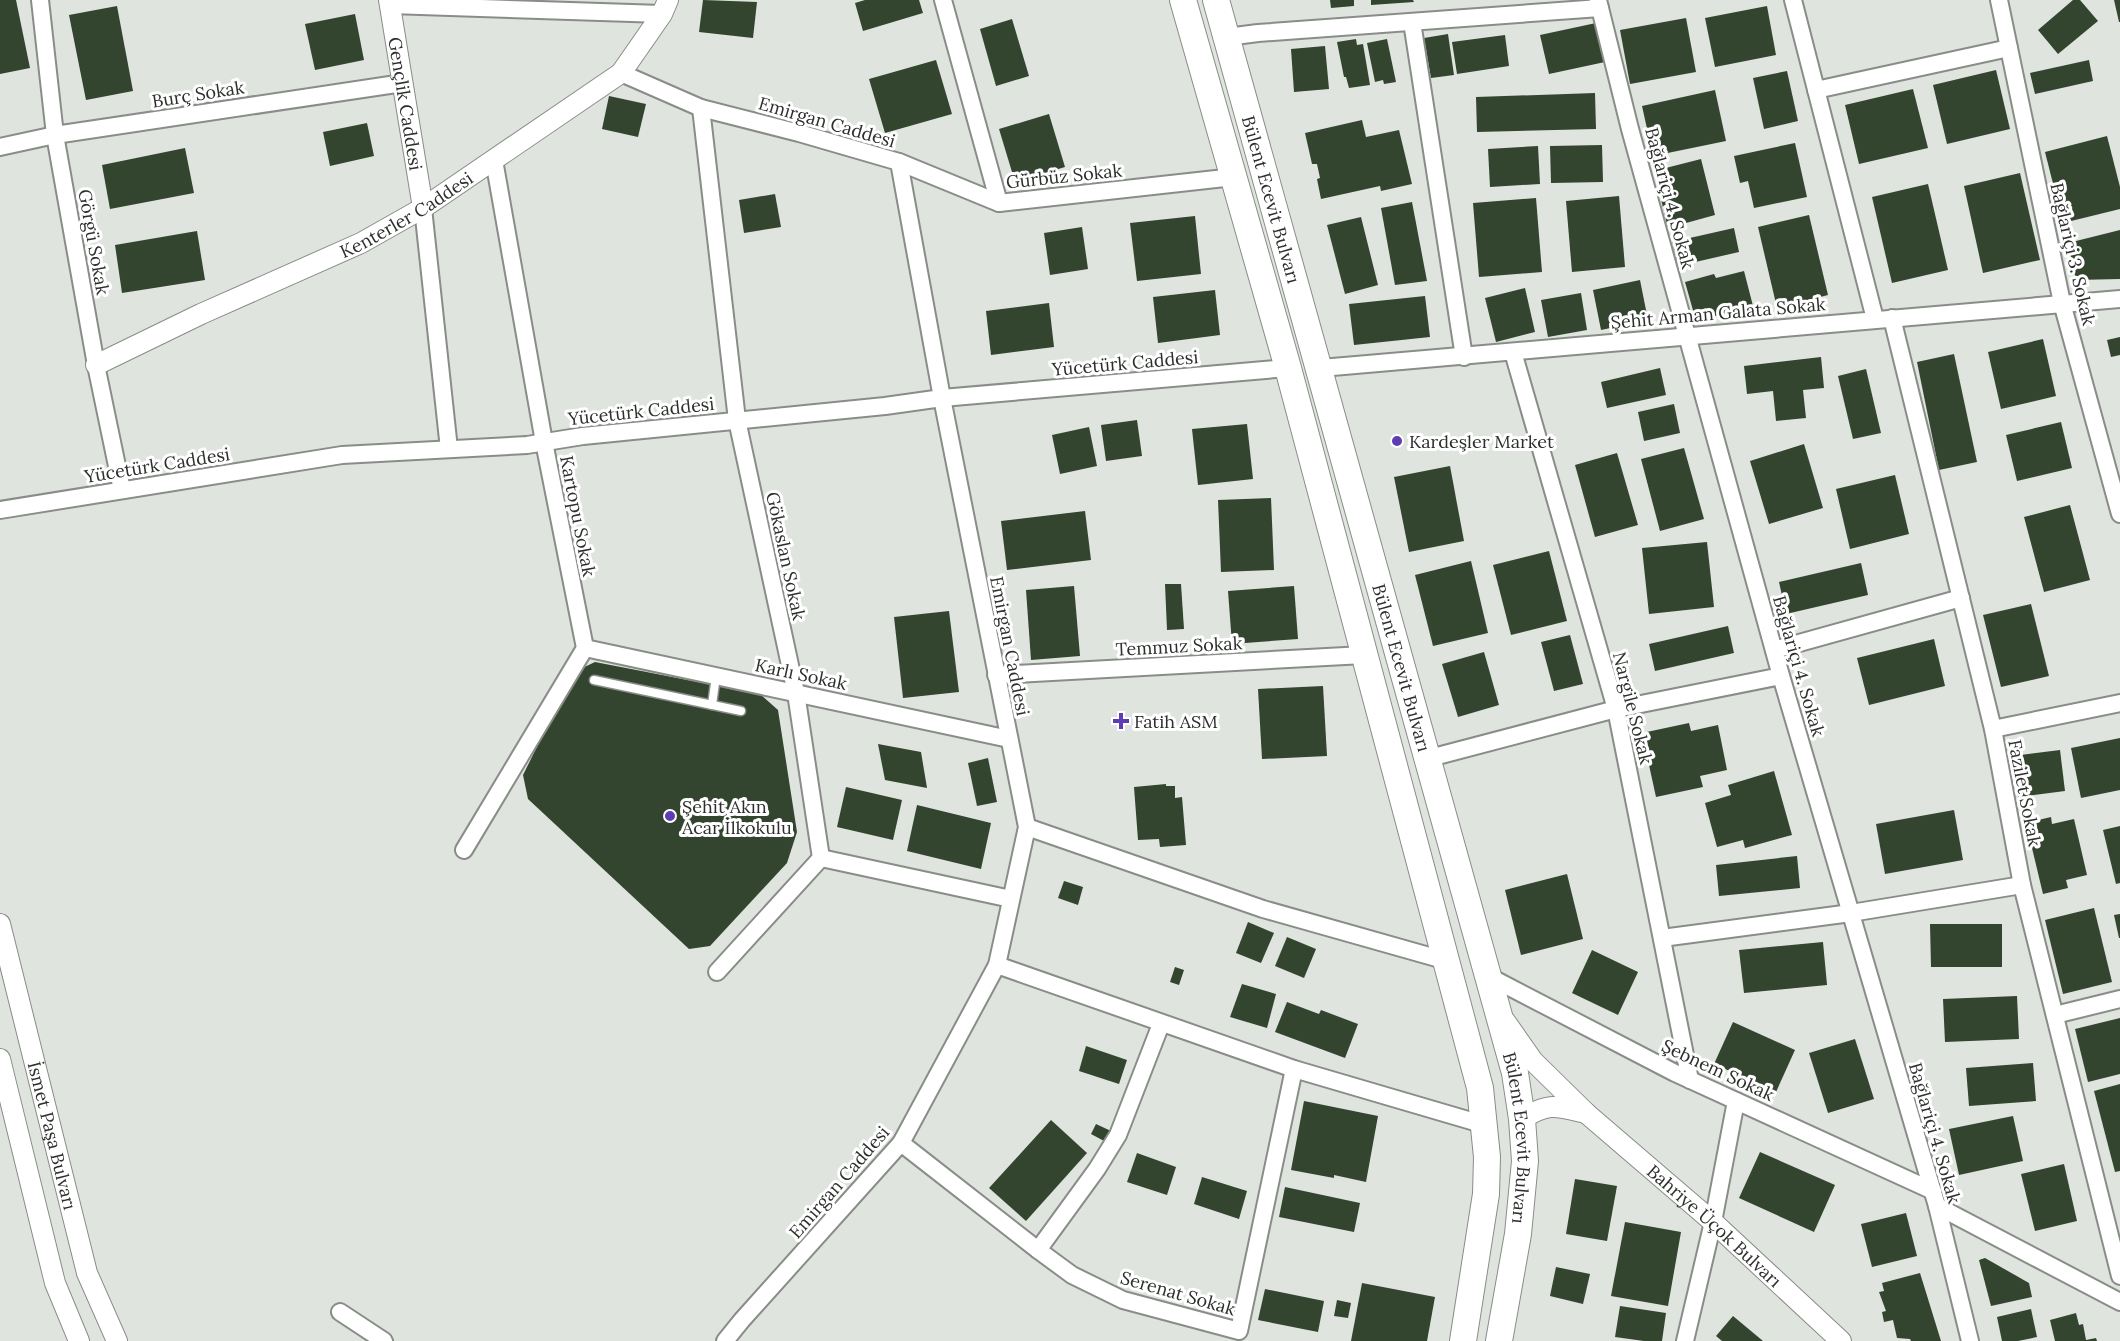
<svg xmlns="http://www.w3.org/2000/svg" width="2120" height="1341" font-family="Lora,serif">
  <rect width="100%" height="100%" fill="#dfe5de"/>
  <g fill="#33442f">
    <polygon points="0,0 16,0 30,68 0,74"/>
    <polygon points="703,0 757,2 753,38 699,32"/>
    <polygon points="865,0 919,0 923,13 863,31 855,3"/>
    <polygon points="1330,0 1354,0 1354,6 1331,8"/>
    <polygon points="1371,0 1413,0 1414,2 1371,5"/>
    <polygon points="2073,0 2080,0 2098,21 2058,54 2038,30"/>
    <polygon points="2114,0 2120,0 2120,22 2119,22"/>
    <polygon points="117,6 133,91 86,100 69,15"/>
    <polygon points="1767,6 1776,55 1715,67 1705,18"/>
    <polygon points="355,14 364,60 315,70 305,24"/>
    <polygon points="1686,18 1696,72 1630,84 1620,30"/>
    <polygon points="1012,19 1029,76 996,86 980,29"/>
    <polygon points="1596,23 1605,62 1549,74 1540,35"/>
    <polygon points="1448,34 1454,75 1431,78 1424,38"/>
    <polygon points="1505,35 1509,66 1457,74 1452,42"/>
    <polygon points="1356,39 1357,45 1363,44 1370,85 1349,88 1346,77 1344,77 1337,42"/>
    <polygon points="1387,39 1396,82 1384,84 1383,80 1375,82 1367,43"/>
    <polygon points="1325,46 1329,89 1294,92 1291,49"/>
    <polygon points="936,60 952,114 885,133 869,79"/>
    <polygon points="2089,60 2093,81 2035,94 2030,73"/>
    <polygon points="1996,70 2010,129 1947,144 1933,85"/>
    <polygon points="1787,71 1798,121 1764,129 1753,78"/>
    <polygon points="1913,89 1928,148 1859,164 1845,105"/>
    <polygon points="1715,90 1726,141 1653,156 1642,106"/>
    <polygon points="1595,93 1596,129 1477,132 1476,97"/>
    <polygon points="609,96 646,104 638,137 602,129"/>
    <polygon points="1049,114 1065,167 1015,182 999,129"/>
    <polygon points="1362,120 1366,137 1399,130 1412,184 1381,191 1380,186 1321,199 1317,179 1320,178 1317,164 1312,164 1305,133"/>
    <polygon points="367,123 374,156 330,166 323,132"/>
    <polygon points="2107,136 2120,187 2120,209 2063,223 2045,152"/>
    <polygon points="1795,143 1807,197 1754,208 1748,181 1740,183 1734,156"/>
    <polygon points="1602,145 1603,182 1551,183 1550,146"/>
    <polygon points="1538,146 1540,184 1490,187 1488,149"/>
    <polygon points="185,148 194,193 110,209 102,165"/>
    <polygon points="1701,159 1715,215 1668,228 1654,171"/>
    <polygon points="2020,173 2040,260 1983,273 1964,186"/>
    <polygon points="1928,184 1948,270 1892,283 1872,197"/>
    <polygon points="775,194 781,227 744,233 739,200"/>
    <polygon points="1619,196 1625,267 1572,272 1566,201"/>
    <polygon points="1536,198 1542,272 1479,277 1473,203"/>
    <polygon points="1412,202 1427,281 1395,285 1381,208"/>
    <polygon points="1809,215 1828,295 1777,308 1758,227"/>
    <polygon points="1195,216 1201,274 1137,281 1130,223"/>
    <polygon points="1361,217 1378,285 1345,294 1327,225"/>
    <polygon points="1082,227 1088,269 1050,275 1044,233"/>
    <polygon points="1734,228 1739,252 1678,266 1672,242"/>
    <polygon points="2120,230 2120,279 2076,280 2068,243"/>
    <polygon points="197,231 205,280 122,293 115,245"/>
    <polygon points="1744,271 1753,306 1696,321 1685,282 1714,274 1716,278"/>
    <polygon points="1640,280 1648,320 1601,330 1593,290"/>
    <polygon points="1525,288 1535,332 1496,342 1485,298"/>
    <polygon points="1215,290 1220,335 1158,343 1153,297"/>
    <polygon points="1581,293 1587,330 1548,337 1541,300"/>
    <polygon points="1425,296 1430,337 1354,345 1349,304"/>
    <polygon points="1049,303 1054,347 991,355 986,311"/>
    <polygon points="2120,337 2120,355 2111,357 2107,340"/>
    <polygon points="2043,339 2056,396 2001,409 1988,352"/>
    <polygon points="1954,354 1977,462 1939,470 1917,362"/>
    <polygon points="1821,357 1824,388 1803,390 1806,418 1776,421 1773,391 1747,394 1744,366"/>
    <polygon points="1660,368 1666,395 1607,408 1601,382"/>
    <polygon points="1866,369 1881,433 1853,439 1838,376"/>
    <polygon points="1674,404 1680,433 1644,441 1638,412"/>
    <polygon points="1137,420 1142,456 1106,461 1101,425"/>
    <polygon points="2061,422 2072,468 2017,481 2006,435"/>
    <polygon points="1247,424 1253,479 1198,485 1192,429"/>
    <polygon points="1089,427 1097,466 1060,474 1052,435"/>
    <polygon points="1804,444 1823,508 1769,524 1750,461"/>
    <polygon points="1684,448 1704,519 1660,531 1641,459"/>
    <polygon points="1617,453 1638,525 1595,537 1575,465"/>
    <polygon points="1450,466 1464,541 1409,552 1394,477"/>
    <polygon points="1895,475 1909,534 1850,549 1836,489"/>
    <polygon points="1271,498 1274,570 1221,572 1218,500"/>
    <polygon points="2070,505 2090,580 2044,592 2024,517"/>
    <polygon points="1085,511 1091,560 1007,570 1001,521"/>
    <polygon points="1707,542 1714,607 1649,614 1642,548"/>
    <polygon points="1549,551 1567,621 1511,635 1493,565"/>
    <polygon points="1471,561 1488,633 1433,646 1415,575"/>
    <polygon points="1861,563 1868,595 1786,614 1779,582"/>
    <polygon points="1165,584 1181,584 1184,629 1167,630"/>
    <polygon points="1074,586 1080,656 1031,660 1026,590"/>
    <polygon points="1294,586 1298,639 1232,644 1228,591"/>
    <polygon points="2031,604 2049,676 2001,687 1983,615"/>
    <polygon points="949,611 959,692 903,698 894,617"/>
    <polygon points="1728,626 1734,653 1655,671 1649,644"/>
    <polygon points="1570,635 1583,684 1554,691 1541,642"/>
    <polygon points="1934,639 1945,686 1869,705 1857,658"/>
    <polygon points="1484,652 1499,705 1458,717 1442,664"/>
    <polygon points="595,662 760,694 778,710 797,832 787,863 710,946 689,949 528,799 523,775 574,672"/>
    <polygon points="1323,686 1327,756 1262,759 1258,689"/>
    <polygon points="1689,723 1691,731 1718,725 1727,770 1700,776 1703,787 1656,797 1642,733"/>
    <polygon points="2120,738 2120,790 2081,798 2071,748"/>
    <polygon points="878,744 921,752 927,788 885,780"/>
    <polygon points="2060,750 2065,791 2018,797 2013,756"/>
    <polygon points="988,758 997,802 977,806 968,763"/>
    <polygon points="1774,771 1792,835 1745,848 1743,840 1717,847 1705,803 1731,795 1728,785"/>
    <polygon points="1166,784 1166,786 1175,786 1175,798 1182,797 1186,845 1160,847 1159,839 1138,840 1134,787"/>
    <polygon points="846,787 902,800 893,840 837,827"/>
    <polygon points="917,805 991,823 981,869 907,851"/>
    <polygon points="1954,810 1963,860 1885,874 1876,824"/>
    <polygon points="2051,817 2052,824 2074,819 2087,875 2066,880 2068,888 2043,894 2026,823"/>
    <polygon points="2120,826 2120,883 2116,884 2103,830"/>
    <polygon points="1797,856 1800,888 1719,896 1716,865"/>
    <polygon points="1567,874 1583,939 1521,955 1505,890"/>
    <polygon points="1064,881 1083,887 1078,905 1058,898"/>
    <polygon points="2094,908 2112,982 2063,994 2045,920"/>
    <polygon points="2120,914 2120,938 2119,938 2114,915"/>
    <polygon points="1248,922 1274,933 1261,963 1236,953"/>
    <polygon points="1930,924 2002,924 2002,967 1931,967"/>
    <polygon points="1287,937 1316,949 1304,978 1275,966"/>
    <polygon points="1823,942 1827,985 1744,993 1739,950"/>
    <polygon points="1592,950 1638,972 1618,1015 1572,993"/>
    <polygon points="1175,967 1184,970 1179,985 1170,982"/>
    <polygon points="1242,984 1276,994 1267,1028 1230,1017"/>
    <polygon points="2017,996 2019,1039 1945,1042 1943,999"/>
    <polygon points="1287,1002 1319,1014 1321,1010 1358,1024 1345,1058 1275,1032"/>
    <polygon points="2120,1018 2120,1074 2088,1082 2075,1029"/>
    <polygon points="1733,1022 1795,1050 1776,1092 1714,1064"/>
    <polygon points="1855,1039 1874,1099 1828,1113 1809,1053"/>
    <polygon points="1086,1046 1127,1060 1119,1084 1079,1071"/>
    <polygon points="2033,1063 2036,1101 1969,1106 1966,1068"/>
    <polygon points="2120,1084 2120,1171 2115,1172 2094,1091"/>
    <polygon points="1304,1101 1378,1116 1366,1182 1334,1175 1334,1178 1291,1170"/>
    <polygon points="2013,1116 2023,1161 1959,1175 1949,1129"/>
    <polygon points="1051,1120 1087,1153 1026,1221 989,1188"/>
    <polygon points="1096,1124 1111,1131 1106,1142 1091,1134"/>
    <polygon points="1760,1152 1835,1185 1814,1232 1739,1198"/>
    <polygon points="1137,1153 1176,1167 1167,1195 1127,1182"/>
    <polygon points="2064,1164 2077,1221 2035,1231 2021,1174"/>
    <polygon points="1202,1177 1247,1191 1239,1219 1194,1204"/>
    <polygon points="1575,1179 1617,1186 1607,1241 1566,1234"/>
    <polygon points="1285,1187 1360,1203 1354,1232 1279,1217"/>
    <polygon points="1906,1213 1917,1256 1872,1267 1861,1224"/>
    <polygon points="1625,1222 1681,1232 1668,1306 1611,1296"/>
    <polygon points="1985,1258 2029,1283 2032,1297 1991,1306 1979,1260"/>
    <polygon points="1556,1267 1590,1274 1583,1304 1550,1296"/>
    <polygon points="1920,1273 1941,1341 1911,1341 1910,1339 1897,1338 1893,1320 1884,1322 1882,1312 1886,1311 1879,1292 1884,1291 1882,1283"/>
    <polygon points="1362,1283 1435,1297 1427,1341 1351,1341"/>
    <polygon points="1265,1289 1324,1301 1318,1332 1258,1320"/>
    <polygon points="1337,1300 1351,1303 1348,1318 1334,1316"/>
    <polygon points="1620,1306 1666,1313 1662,1341 1644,1341 1615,1337"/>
    <polygon points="2031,1309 2037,1337 2018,1341 2002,1341 1997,1317"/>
    <polygon points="2076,1313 2079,1325 2083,1324 2086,1340 2096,1338 2097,1341 2055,1341 2050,1320"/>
    <polygon points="1733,1316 1763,1341 1722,1341 1716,1336"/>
  </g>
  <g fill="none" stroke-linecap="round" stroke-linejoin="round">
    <defs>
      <g id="service">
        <polyline points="594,680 741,711"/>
        <polyline points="712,705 716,676"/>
      </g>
      <g id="minor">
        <polyline points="40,0 55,135 96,365 122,490"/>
        <polyline points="943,0 999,203 1234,177"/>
        <polyline points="1598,0 1630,129 1781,676 1937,1206 1970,1341"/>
        <polyline points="1793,0 1875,319"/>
        <polyline points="1999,0 2062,303 2120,514"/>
        <polyline points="390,5 662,14"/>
        <polyline points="1412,22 1464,357"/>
        <polyline points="1227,37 1258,33 1600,8"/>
        <polyline points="621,73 701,108 799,133 899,162 942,398 1027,827 997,965 901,1143 742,1320 725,1341"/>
        <polyline points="1816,90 2009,48"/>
        <polyline points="701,108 737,420 796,693 821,858 717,972"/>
        <polyline points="0,147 55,135 403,83"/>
        <polyline points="899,162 999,203"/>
        <polyline points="423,208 449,449"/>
        <polyline points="1892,318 1993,729 2022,885 2120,1276"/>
        <polyline points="1513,352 1616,709 1690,1080"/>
        <polyline points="1321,368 2120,299"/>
        <polyline points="0,510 342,455 527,445 583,436 885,406 942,398 1288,368"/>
        <polyline points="585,648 1009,739"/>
        <polyline points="1774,650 1961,598"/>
        <polyline points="996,675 1364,655"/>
        <polyline points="1993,729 2120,703"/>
        <polyline points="1426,759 1616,709 1781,676"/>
        <polyline points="1027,827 1263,909 1447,961"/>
        <polyline points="464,850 585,648 544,442 494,160"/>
        <polyline points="821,858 1011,899"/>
        <polyline points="1662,938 1851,913 2022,885"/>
        <polyline points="997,965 1294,1069 1485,1125"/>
        <polyline points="1490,977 1675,1073 1933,1191"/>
        <polyline points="2055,1015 2120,999"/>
        <polyline points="1161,1024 1118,1135 1097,1169 1038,1250 1072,1275 1123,1300 1239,1331 1294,1069"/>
        <polyline points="901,1143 1038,1250"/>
        <polyline points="1937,1206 2120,1302"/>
        <polyline points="340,1312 384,1341"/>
        <polyline points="1685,1341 1713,1222 1736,1101"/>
      </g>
      <g id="tertiary">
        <path id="s1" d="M389 0 423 208"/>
        <path id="s2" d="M96 365 201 314 361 243 423 208 621 73 662 14 668 0"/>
        <path id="s3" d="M0 924 87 1273 117 1341"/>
        <path id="s4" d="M1505 1021 1533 1061 1586 1113 1713 1222 1841 1341"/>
        <polyline points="0,1059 55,1283 79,1341"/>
        <path d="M1522 1119C1549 1102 1556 1106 1586 1113"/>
      </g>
      <g id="primary">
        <polyline points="1183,0 1288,368 1480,1088 1487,1157 1486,1194 1463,1341"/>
        <path id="s5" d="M1216 0 1515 1073 1522 1119 1525 1161 1518 1234 1499 1341"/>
      </g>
    </defs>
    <use href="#service" stroke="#888d87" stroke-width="11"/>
    <use href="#minor" stroke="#888d87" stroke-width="20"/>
    <use href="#tertiary" stroke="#888d87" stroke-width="22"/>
    <use href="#primary" stroke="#888d87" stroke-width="28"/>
    <use href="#service" stroke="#fff" stroke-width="8"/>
    <use href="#minor" stroke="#fff" stroke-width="16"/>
    <use href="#tertiary" stroke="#fff" stroke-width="20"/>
    <use href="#primary" stroke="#fff" stroke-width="26"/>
  </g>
  <g fill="#5d3cb4" stroke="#fff" stroke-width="2">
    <circle cx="1397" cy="441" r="6"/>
    <path d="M1118 712h6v6h6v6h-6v6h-6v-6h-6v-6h6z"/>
    <circle cx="670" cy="816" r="6"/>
  </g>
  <g text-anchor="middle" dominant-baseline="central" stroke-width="6" stroke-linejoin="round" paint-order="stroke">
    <g font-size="18" fill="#2c2f2c" stroke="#fff">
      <text transform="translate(198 94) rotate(-9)">Burç Sokak</text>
      <text stroke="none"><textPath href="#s1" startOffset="105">Gençlik Caddesi</textPath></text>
      <text transform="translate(827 122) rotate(16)">Emirgan Caddesi</text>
      <text transform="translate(1064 176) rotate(-6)">Gürbüz Sokak</text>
      <text stroke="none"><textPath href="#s5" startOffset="207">Bülent Ecevit Bulvarı</textPath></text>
      <text transform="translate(1670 198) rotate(75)">Bağlariçi 4. Sokak</text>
      <text stroke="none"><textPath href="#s2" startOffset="345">Kenterler Caddesi</textPath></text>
      <text transform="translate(94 242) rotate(80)">Görgü Sokak</text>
      <text transform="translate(2073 254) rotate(77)">Bağlariçi 3. Sokak</text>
      <text transform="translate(1718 313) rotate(-5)">Şehit Arman Galata Sokak</text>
      <text transform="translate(1125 363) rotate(-5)">Yücetürk Caddesi</text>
      <text transform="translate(641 411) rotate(-6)">Yücetürk Caddesi</text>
      <text transform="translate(157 465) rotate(-9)">Yücetürk Caddesi</text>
      <text transform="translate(578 516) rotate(79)">Kartopu Sokak</text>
      <text transform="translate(786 556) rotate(78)">Gökaslan Sokak</text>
      <text transform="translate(1010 646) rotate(79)">Emirgan Caddesi</text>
      <text transform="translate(1179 646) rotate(-3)">Temmuz Sokak</text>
      <text transform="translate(1799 666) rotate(74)">Bağlariçi 4. Sokak</text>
      <text stroke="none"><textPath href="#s5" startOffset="693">Bülent Ecevit Bulvarı</textPath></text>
      <text transform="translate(801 674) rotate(12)">Karlı Sokak</text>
      <text transform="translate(1633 708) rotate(76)">Nargile Sokak</text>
      <text transform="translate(2025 793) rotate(79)">Fazilet Sokak</text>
      <text transform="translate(1718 1070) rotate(25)">Şebnem Sokak</text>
      <text transform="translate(1935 1133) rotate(74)">Bağlariçi 4. Sokak</text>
      <text stroke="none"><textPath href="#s3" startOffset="218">İsmet Paşa Bulvarı</textPath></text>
      <text stroke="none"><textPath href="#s5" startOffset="1179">Bülent Ecevit Bulvarı</textPath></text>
      <text transform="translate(839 1182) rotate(-49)">Emirgan Caddesi</text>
      <text stroke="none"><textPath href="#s4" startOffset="294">Bahriye Üçok Bulvarı</textPath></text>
      <text transform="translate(1178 1293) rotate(16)">Serenat Sokak</text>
    </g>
    <g font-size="18" fill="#2c2f2c" stroke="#fff" text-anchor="start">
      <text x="1409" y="441">Kardeşler Market</text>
      <text x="1134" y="721">Fatih ASM</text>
      <text x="682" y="806">Şehit Akın<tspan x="682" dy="21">Acar İlkokulu</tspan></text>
    </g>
  </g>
</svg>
